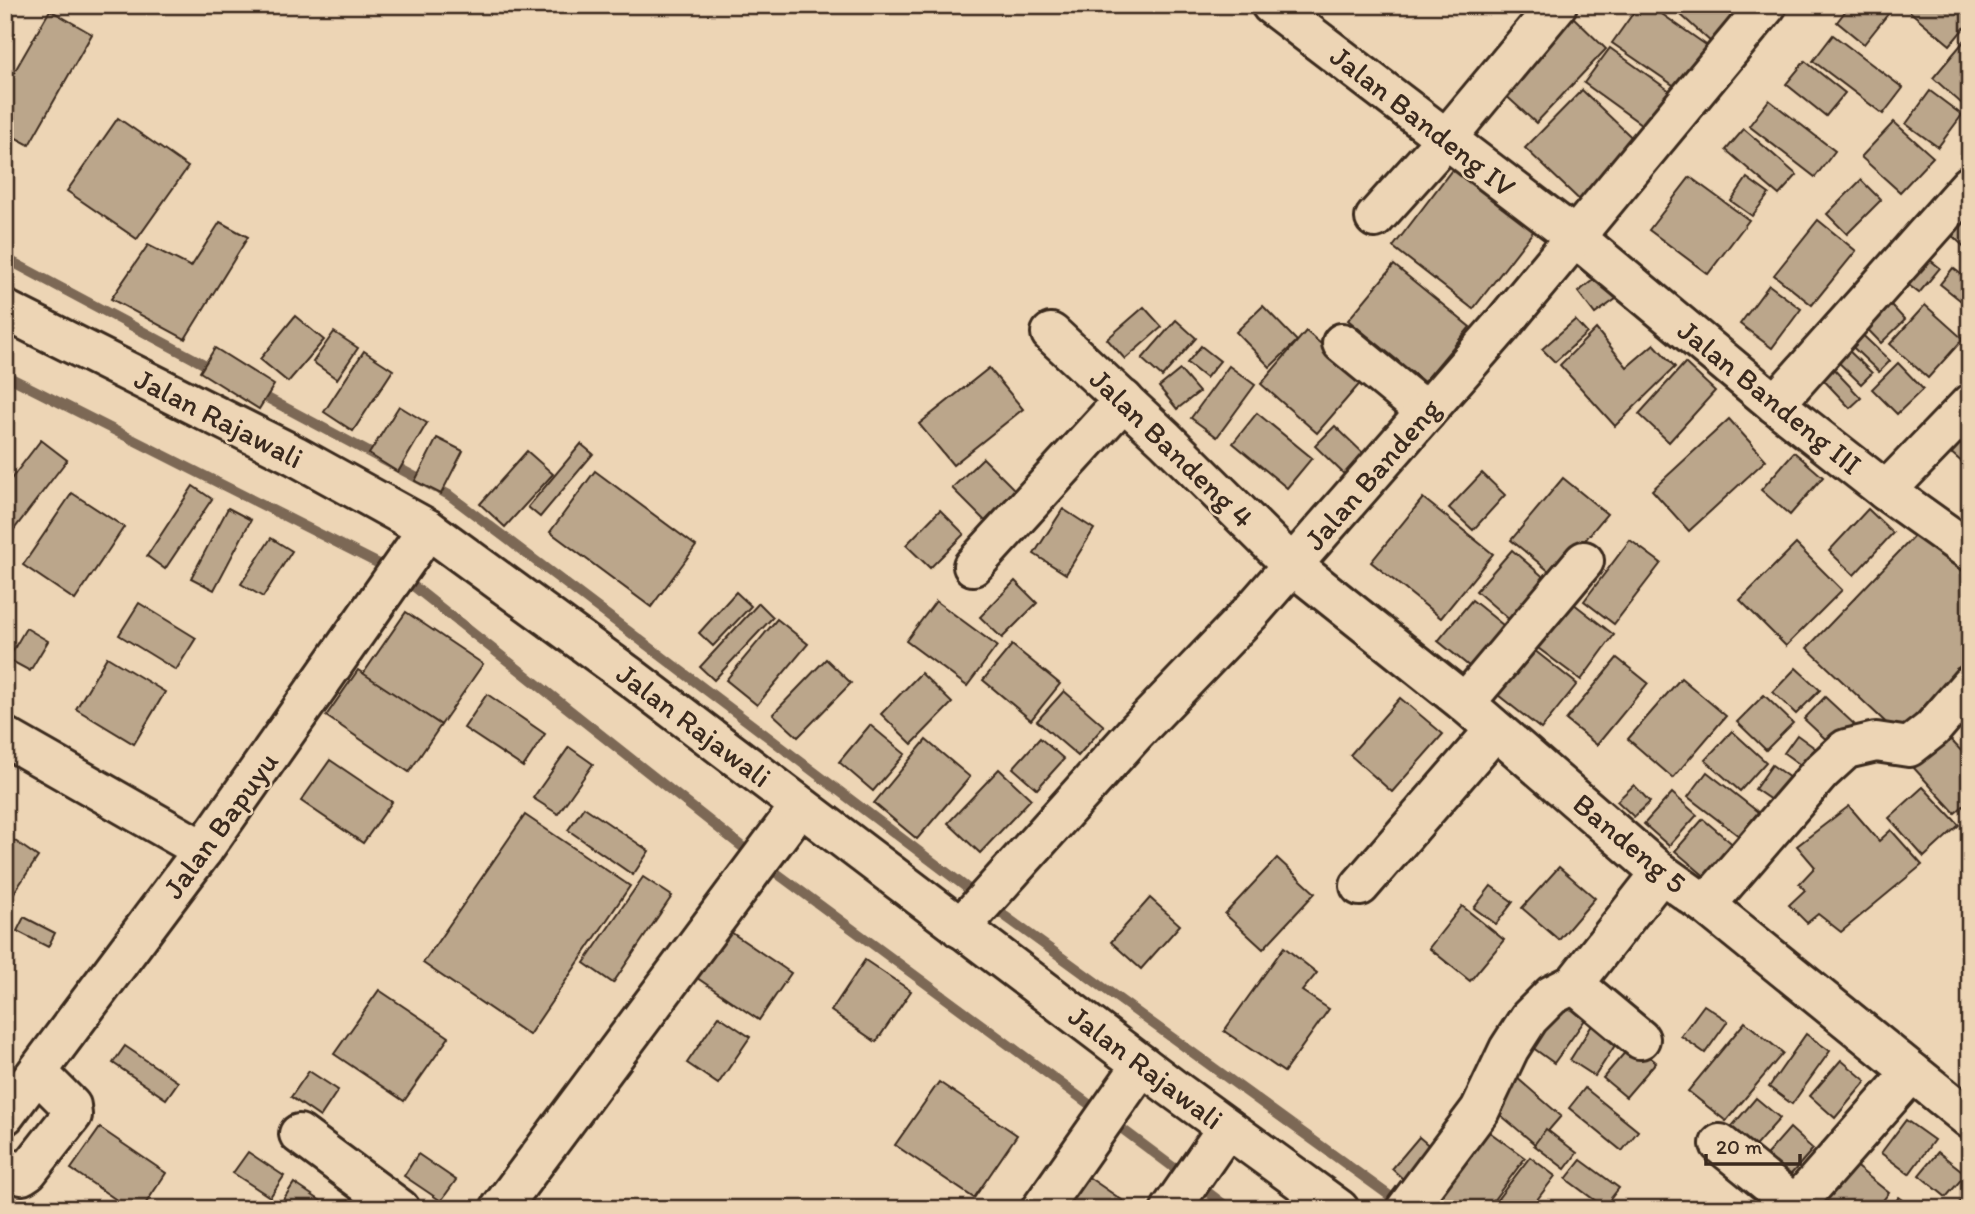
<svg xmlns="http://www.w3.org/2000/svg" width="1975" height="1214" font-family="Itim,sans-serif">
  <rect width="100%" height="100%" fill="#edd5b5"/>
  <filter id="ink" filterUnits="userSpaceOnUse"><feTurbulence type="fractalNoise" baseFrequency=".0143" numOctaves="2"/><feDisplacementMap in="SourceGraphic" scale="14" xChannelSelector="R" yChannelSelector="G"/><feConvolveMatrix kernelMatrix="1 2 1 2 8 2 1 2 1" color-interpolation-filters="sRGB"/></filter>
  <g filter="url(#ink)">
    <g fill="none" stroke-linecap="round" stroke-linejoin="round">
      <g stroke="#7c6855" stroke-width="10">
        <polyline points="5,258 215,370"/>
        <polyline points="5,375 389,569"/>
        <polyline points="256,392 449,495 979,897"/>
        <polyline points="402,577 755,857"/>
        <polyline points="767,866 1101,1113"/>
        <polyline points="991,906 1401,1204"/>
        <polyline points="1113,1122 1185,1176"/>
        <polyline points="1197,1184 1230,1209"/>
      </g>
    </g>
    <g fill="#bba68b" stroke="#3b2a1e" stroke-width="2">
      <polygon points="1639,5 1649,5 1709,47 1679,89 1612,43"/>
      <polygon points="1670,5 1724,5 1736,16 1712,43"/>
      <polygon points="1850,5 1877,5 1888,14 1864,44 1837,22"/>
      <polygon points="1902,5 1959,5 1970,14 1970,21 1950,45"/>
      <polygon points="50,10 92,34 29,145 5,132 5,88"/>
      <polygon points="1573,17 1606,49 1536,123 1502,92"/>
      <polygon points="1970,34 1970,67 1963,76 1970,79 1970,111 1933,78"/>
      <polygon points="1833,35 1903,88 1883,114 1813,61"/>
      <polygon points="1610,48 1674,94 1648,129 1584,83"/>
      <polygon points="1805,61 1845,93 1826,116 1786,84"/>
      <polygon points="1582,90 1645,150 1588,208 1525,148"/>
      <polygon points="1930,91 1962,115 1938,147 1906,124"/>
      <polygon points="1769,100 1835,151 1815,177 1749,126"/>
      <polygon points="118,118 188,167 137,239 67,191"/>
      <polygon points="1894,122 1933,157 1900,192 1861,157"/>
      <polygon points="1744,129 1797,175 1779,195 1726,150"/>
      <polygon points="1458,162 1539,224 1473,309 1393,247"/>
      <polygon points="1690,177 1749,220 1708,274 1649,230"/>
      <polygon points="1747,178 1769,194 1752,216 1731,201"/>
      <polygon points="1861,180 1881,200 1847,234 1827,214"/>
      <polygon points="1970,190 1970,252 1939,224"/>
      <polygon points="1818,220 1856,251 1812,305 1774,275"/>
      <polygon points="220,222 248,237 185,339 111,299 148,245 191,267"/>
      <polygon points="1915,248 1940,268 1919,293 1893,273"/>
      <polygon points="1394,265 1470,327 1424,382 1348,320"/>
      <polygon points="1953,268 1970,281 1970,308 1940,284"/>
      <polygon points="1602,273 1620,296 1595,314 1578,292"/>
      <polygon points="1769,285 1801,309 1772,348 1740,324"/>
      <polygon points="1879,292 1905,320 1881,343 1854,315"/>
      <polygon points="1925,305 1963,339 1928,378 1890,344"/>
      <polygon points="1263,306 1297,341 1270,367 1236,332"/>
      <polygon points="1144,307 1162,327 1125,359 1107,339"/>
      <polygon points="295,316 324,340 288,382 260,359"/>
      <polygon points="1176,320 1196,338 1162,377 1142,359"/>
      <polygon points="1575,320 1587,333 1555,362 1542,349"/>
      <polygon points="1851,324 1890,361 1879,372 1840,335"/>
      <polygon points="1596,329 1627,367 1654,344 1675,367 1615,426 1560,365"/>
      <polygon points="1306,331 1363,380 1317,433 1261,384"/>
      <polygon points="334,332 358,348 337,379 313,362"/>
      <polygon points="1201,346 1220,361 1206,378 1187,363"/>
      <polygon points="1845,347 1872,373 1861,384 1834,358"/>
      <polygon points="215,348 274,385 259,409 200,372"/>
      <polygon points="364,351 393,370 353,431 324,412"/>
      <polygon points="1827,362 1861,398 1850,408 1816,372"/>
      <polygon points="1685,363 1715,391 1669,442 1639,414"/>
      <polygon points="1898,363 1923,389 1897,414 1872,389"/>
      <polygon points="1229,366 1255,385 1217,437 1191,418"/>
      <polygon points="989,368 1023,409 953,465 919,424"/>
      <polygon points="1180,370 1199,392 1177,409 1159,387"/>
      <polygon points="399,406 427,423 398,472 369,454"/>
      <polygon points="1257,413 1312,458 1287,488 1233,443"/>
      <polygon points="1729,419 1766,460 1689,531 1652,490"/>
      <polygon points="1970,420 1970,469 1942,445"/>
      <polygon points="1335,426 1364,454 1344,474 1315,446"/>
      <polygon points="437,438 463,451 441,494 415,481"/>
      <polygon points="41,440 67,460 12,532 5,527 5,487"/>
      <polygon points="581,444 593,454 540,517 528,507"/>
      <polygon points="527,451 553,474 505,527 480,504"/>
      <polygon points="1794,452 1823,477 1790,515 1761,490"/>
      <polygon points="983,458 1015,490 985,521 952,488"/>
      <polygon points="595,471 696,546 651,607 550,532"/>
      <polygon points="1482,473 1505,495 1473,530 1449,508"/>
      <polygon points="1563,478 1607,514 1555,576 1511,540"/>
      <polygon points="193,486 212,499 165,569 147,556"/>
      <polygon points="72,493 124,527 75,600 23,565"/>
      <polygon points="1423,498 1493,554 1441,618 1371,562"/>
      <polygon points="228,508 251,520 214,590 191,578"/>
      <polygon points="1063,509 1094,529 1066,574 1034,554"/>
      <polygon points="1868,509 1893,533 1854,575 1829,551"/>
      <polygon points="940,510 964,534 930,568 906,545"/>
      <polygon points="1920,530 1970,577 1970,658 1898,734 1807,648"/>
      <polygon points="271,538 292,551 263,597 241,584"/>
      <polygon points="1630,540 1661,563 1614,624 1584,601"/>
      <polygon points="1796,544 1842,590 1786,646 1740,600"/>
      <polygon points="1512,550 1554,586 1518,627 1476,591"/>
      <polygon points="1015,581 1037,603 1002,638 980,617"/>
      <polygon points="736,592 751,606 713,646 699,633"/>
      <polygon points="1472,600 1519,638 1485,679 1438,641"/>
      <polygon points="1569,600 1614,635 1581,680 1534,645"/>
      <polygon points="936,601 997,646 967,686 906,641"/>
      <polygon points="139,603 196,638 176,670 119,635"/>
      <polygon points="759,603 773,617 714,680 700,667"/>
      <polygon points="406,612 483,664 441,725 363,674"/>
      <polygon points="777,619 808,644 757,705 726,680"/>
      <polygon points="26,628 48,641 30,671 8,659"/>
      <polygon points="1012,645 1060,684 1031,720 983,680"/>
      <polygon points="1529,646 1577,684 1541,729 1493,691"/>
      <polygon points="107,657 165,692 134,744 76,709"/>
      <polygon points="1617,658 1648,683 1597,745 1566,720"/>
      <polygon points="826,659 851,683 798,737 773,714"/>
      <polygon points="1796,668 1820,690 1796,714 1773,692"/>
      <polygon points="358,670 441,725 409,772 326,716"/>
      <polygon points="921,673 952,703 912,744 881,714"/>
      <polygon points="1681,678 1726,716 1673,778 1628,739"/>
      <polygon points="1064,691 1104,726 1078,756 1037,721"/>
      <polygon points="487,694 545,734 523,767 464,728"/>
      <polygon points="1764,695 1793,723 1766,750 1737,722"/>
      <polygon points="1825,697 1854,724 1833,746 1804,719"/>
      <polygon points="1400,698 1443,734 1392,792 1350,755"/>
      <polygon points="870,725 905,754 873,791 839,762"/>
      <polygon points="1732,731 1766,762 1740,791 1705,760"/>
      <polygon points="1797,735 1819,751 1806,769 1784,753"/>
      <polygon points="1947,736 1970,760 1970,800 1955,813 1913,767"/>
      <polygon points="1040,738 1064,759 1037,789 1013,768"/>
      <polygon points="926,740 970,777 917,839 874,803"/>
      <polygon points="569,747 593,764 558,814 533,798"/>
      <polygon points="330,760 392,802 363,843 301,801"/>
      <polygon points="1772,765 1790,778 1774,802 1755,789"/>
      <polygon points="999,769 1031,799 980,853 948,823"/>
      <polygon points="1707,772 1758,812 1739,836 1688,797"/>
      <polygon points="1634,785 1650,802 1634,817 1617,801"/>
      <polygon points="1923,787 1959,825 1924,857 1889,818"/>
      <polygon points="1672,793 1697,815 1669,846 1644,824"/>
      <polygon points="1849,806 1879,841 1891,830 1922,865 1841,932 1818,914 1807,923 1789,905 1805,890 1799,884 1815,867 1797,846"/>
      <polygon points="584,807 649,851 633,875 568,830"/>
      <polygon points="525,815 630,886 529,1035 423,963"/>
      <polygon points="1703,819 1736,847 1708,879 1675,851"/>
      <polygon points="5,834 38,857 7,903 5,901"/>
      <polygon points="1277,858 1315,893 1263,949 1225,914"/>
      <polygon points="1559,867 1595,898 1559,940 1522,908"/>
      <polygon points="643,877 672,896 613,983 584,963"/>
      <polygon points="1491,886 1513,902 1496,924 1474,908"/>
      <polygon points="1150,898 1180,925 1141,969 1111,942"/>
      <polygon points="1462,906 1504,940 1470,981 1429,948"/>
      <polygon points="24,917 55,933 48,947 17,931"/>
      <polygon points="716,922 791,973 759,1020 684,969"/>
      <polygon points="1284,947 1317,973 1302,991 1329,1009 1284,1072 1224,1031"/>
      <polygon points="865,960 911,991 876,1042 831,1011"/>
      <polygon points="379,990 449,1037 404,1101 334,1054"/>
      <polygon points="1558,996 1587,1017 1554,1063 1525,1042"/>
      <polygon points="1704,1005 1728,1021 1705,1053 1681,1036"/>
      <polygon points="719,1016 750,1037 718,1084 687,1063"/>
      <polygon points="1596,1019 1621,1036 1595,1076 1570,1060"/>
      <polygon points="1745,1022 1783,1053 1726,1121 1688,1091"/>
      <polygon points="1806,1034 1830,1051 1792,1104 1769,1087"/>
      <polygon points="1633,1043 1656,1062 1626,1097 1603,1078"/>
      <polygon points="125,1046 178,1082 166,1099 113,1063"/>
      <polygon points="1841,1060 1866,1081 1835,1118 1810,1096"/>
      <polygon points="309,1071 338,1090 320,1117 291,1097"/>
      <polygon points="1516,1077 1561,1116 1536,1145 1491,1107"/>
      <polygon points="939,1082 1017,1135 974,1198 895,1145"/>
      <polygon points="1585,1088 1638,1131 1622,1151 1569,1108"/>
      <polygon points="1756,1098 1780,1118 1751,1151 1727,1132"/>
      <polygon points="1906,1120 1934,1140 1909,1174 1881,1153"/>
      <polygon points="1477,1123 1525,1158 1487,1209 1437,1209 1422,1197"/>
      <polygon points="100,1128 166,1173 142,1209 130,1209 71,1169"/>
      <polygon points="1790,1128 1813,1149 1785,1181 1761,1161"/>
      <polygon points="1546,1129 1577,1153 1565,1169 1534,1145"/>
      <polygon points="1419,1137 1432,1148 1404,1180 1392,1169"/>
      <polygon points="248,1152 284,1176 270,1197 233,1173"/>
      <polygon points="1938,1152 1966,1174 1946,1197 1919,1175"/>
      <polygon points="418,1154 456,1180 441,1201 404,1176"/>
      <polygon points="1530,1157 1555,1176 1530,1209 1490,1209"/>
      <polygon points="1581,1160 1619,1188 1604,1207 1566,1179"/>
      <polygon points="1853,1164 1889,1193 1876,1209 1827,1209 1821,1204"/>
      <polygon points="1081,1172 1135,1209 1055,1209"/>
      <polygon points="294,1183 324,1203 320,1209 277,1209"/>
      <polygon points="1970,1190 1970,1209 1954,1209"/>
      <polygon points="1899,1197 1915,1209 1889,1209"/>
    </g>
    <g fill="none" stroke-linecap="round" stroke-linejoin="round">
      <defs>
        <g id="minor">
          <polyline points="1271,5 1575,237 1775,404 1886,491 1970,551"/>
          <polyline points="1375,218 1445,140 1557,5"/>
          <polyline points="1051,333 1165,439 1292,565 1465,703 1661,873 1706,905 1970,1119"/>
          <polyline points="1342,343 1426,412"/>
          <polyline points="1775,404 1970,185"/>
          <polyline points="1886,491 1970,404"/>
          <polyline points="973,566 1124,400"/>
          <polyline points="1465,703 1584,561"/>
          <polyline points="5,737 203,850"/>
          <polyline points="1360,886 1495,730"/>
          <polyline points="1706,905 1821,772 1846,749 1876,742 1909,747 1932,729 1970,685"/>
          <polyline points="960,928 1135,733 1252,611 1502,325 1767,5"/>
          <polyline points="1574,984 1640,1039"/>
          <polyline points="5,1115 203,850 428,529"/>
          <polyline points="299,1134 400,1209"/>
          <polyline points="1720,1144 1800,1209"/>
          <polyline points="5,1166 22,1175 28,1171 72,1115 71,1106 38,1073"/>
          <polyline points="500,1209 800,806"/>
          <polyline points="1041,1209 1142,1065"/>
          <polyline points="1171,1209 1227,1128"/>
          <polyline points="1406,1209 1480,1110 1509,1049 1529,1018 1552,995 1574,984 1661,873"/>
          <polyline points="1792,1209 1912,1072"/>
        </g>
        <polyline id="major" points="5,310 294,455 428,529 632,678 1171,1087 1339,1209"/>
      </defs>
      <use href="#minor" stroke="#3b2a1e" stroke-width="44"/>
      <use href="#major" stroke="#3b2a1e" stroke-width="44"/>
      <use href="#minor" stroke="#edd5b5" stroke-width="38"/>
      <use href="#major" stroke="#edd5b5" stroke-width="38"/>
    </g>
  </g>
  <g text-anchor="middle" dominant-baseline="central" stroke-width="5" stroke-linejoin="round" paint-order="stroke">
    <g font-size="30" fill="#3b2a1e" stroke="#edd5b5">
      <text transform="translate(1423 121) rotate(38)">Jalan Bandeng IV</text>
      <text transform="translate(1770 397) rotate(39)">Jalan Bandeng III</text>
      <text transform="translate(219 418) rotate(27)">Jalan Rajawali</text>
      <text transform="translate(1172 448) rotate(44)">Jalan Bandeng 4</text>
      <text transform="translate(1372 474) rotate(-49)">Jalan Bandeng</text>
      <text transform="translate(694 725) rotate(37)">Jalan Rajawali</text>
      <text transform="translate(220 825) rotate(-54)">Jalan Bapuyu</text>
      <text transform="translate(1630 843) rotate(40)">Bandeng 5</text>
      <text transform="translate(1146 1067) rotate(37)">Jalan Rajawali</text>
    </g>
  </g>
  <rect width="1975" height="1214" fill="none" stroke="#edd5b5" stroke-width="28"/>
  <rect x="14" y="14" width="1947" height="1186" fill="none" stroke="#3b2a1e" stroke-width="2.5" filter="url(#ink)"/>
  <path d="M1706 1154v10h94v-10" fill="none" stroke="#3b2a1e" stroke-width="3.5"/>
  <text x="1716" y="1154" font-size="21" fill="#3b2a1e" stroke="#edd5b5" stroke-width="5" paint-order="stroke">20 m</text>
</svg>
